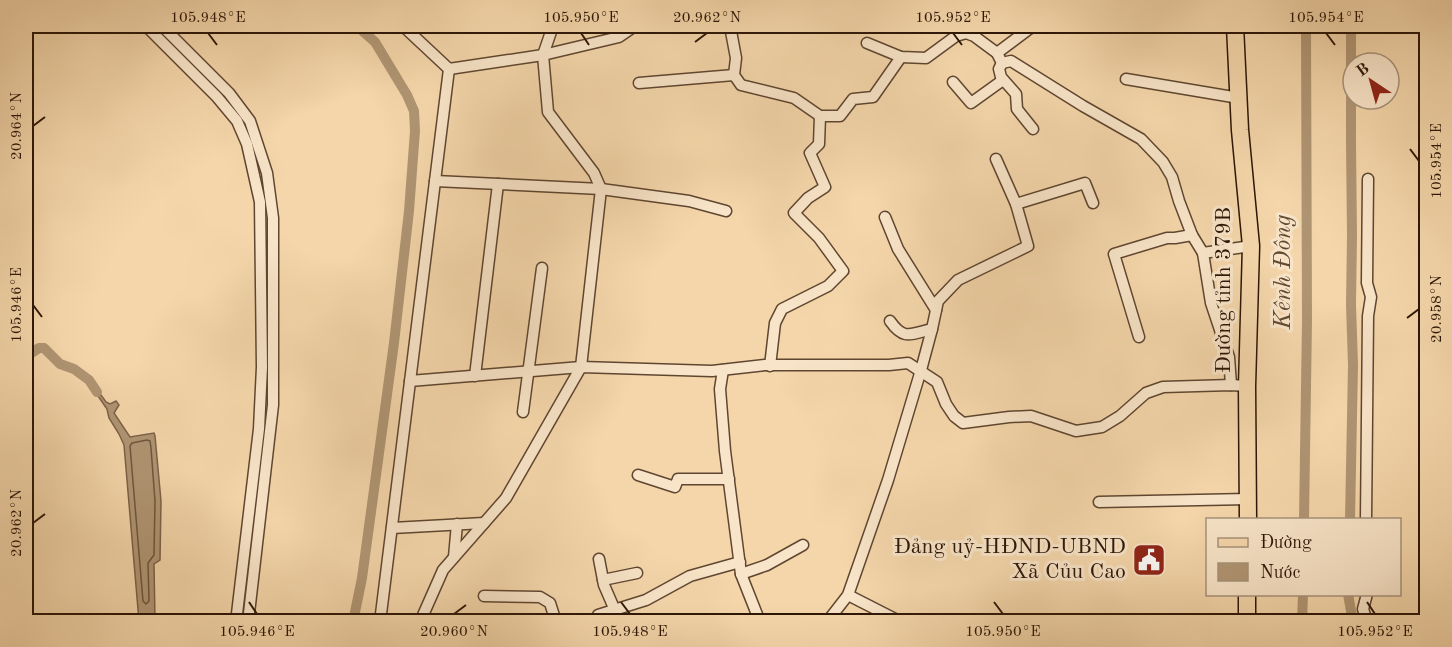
<svg xmlns="http://www.w3.org/2000/svg" width="1452" height="647" font-family="'Old Standard TT',serif">
  <rect width="100%" height="100%" fill="#f4d6aa"/>
  <filter id="stains"><feTurbulence type="fractalNoise" baseFrequency=".00333" numOctaves="4"/><feColorMatrix values="0 0 0 0 .2 0 0 0 0 .09 0 0 0 0 .02 0 0 0 .5 -.17"/></filter>
  <radialGradient id="worn" r=".72"><stop offset=".6" stop-color="#630" stop-opacity="0"/><stop offset="1" stop-color="#630" stop-opacity=".3"/></radialGradient>
  <polygon fill="#b09573" stroke="#7c6248" stroke-width="1.5" points="98,391 106,402 110,404 116,401 119,405 114,413 130,437 154,433 155,436 161,501 160,560 154,564 155,621 139,621 124,445 119,434 109,418 107,409 96,393"/>
  <g fill="none" stroke-linecap="round" stroke-linejoin="round">
    <polygon stroke="#6e563d" stroke-width="1.5" points="147,440 150,441 151,448 155,501 154,555 148,563 149,601 146,604 143,601 130,446 132,443"/>
    <g stroke="#b09573" stroke-width="10">
      <polyline points="27,356 39,348 44,348 60,364 74,369 89,380 97,392"/>
      <polyline points="1304,520 1307,321 1306,26"/>
      <polyline points="1350,520 1353,365 1351,305 1352,236 1351,142 1351,26"/>
      <polyline points="1348,594 1353,622"/>
      <polyline points="353,622 362,578 394,343 409,211 415,131 414,111 407,95 375,42 357,26"/>
      <polyline points="1302,622 1303,594"/>
    </g>
    <defs>
      <g id="street">
        <polyline points="146,26 217,97 237,121 247,144 260,202 262,367 259,429 236,622"/>
        <polyline points="162,26 229,93 250,121 267,173 273,218 273,405 248,622"/>
        <polyline points="730,26 736,58 734,75 741,85 794,98 820,116 840,116 853,99 873,97 901,57"/>
        <polyline points="867,43 901,57 926,58 956,36 966,33 974,36 997,53 1033,26"/>
        <polyline points="997,53 1002,63 1011,61 1083,106 1141,139 1163,162 1172,177 1179,201 1192,235"/>
        <polyline points="1002,63 999,69 1001,77 1016,94 1017,109 1033,129"/>
        <polyline points="449,69 543,55 619,37 635,26"/>
        <polyline points="1126,79 1239,98"/>
        <polyline points="953,82 971,103 1003,80"/>
        <polyline points="639,83 734,75"/>
        <polyline points="996,159 1016,204"/>
        <polyline points="435,181 601,189 689,201 726,211"/>
        <polyline points="885,217 898,249 936,310"/>
        <polyline points="1203,253 1211,303 1229,357 1231,385"/>
        <path d="M890 321C904 341 911 334 932 329"/>
        <polyline points="1139,337 1114,254 1167,238 1175,238 1192,235 1203,253 1251,246"/>
        <polyline points="770,366 775,323 782,309 828,286 843,271 819,238 794,213 808,198 825,187 810,153 819,144 820,116"/>
        <polyline points="723,370 720,389 725,451 741,574 760,622"/>
        <polyline points="475,376 498,184"/>
        <polyline points="410,381 581,367 712,371 765,365 889,365 908,363 937,382 946,404 954,416 963,423 1009,417 1031,416 1076,431 1102,427 1120,416 1146,393 1163,387 1231,385 1247,386"/>
        <polyline points="523,412 542,268"/>
        <polyline points="638,475 675,487 678,479 729,479"/>
        <polyline points="1099,502 1248,499"/>
        <polyline points="1366,520 1368,316 1371,297 1367,283 1368,179"/>
        <polyline points="392,528 484,523"/>
        <polyline points="454,557 457,524"/>
        <polyline points="599,559 604,585 620,622"/>
        <polyline points="741,574 767,565 803,545"/>
        <polyline points="603,580 637,573"/>
        <polyline points="1367,594 1363,609 1367,622"/>
        <polyline points="848,595 901,622"/>
        <polyline points="484,596 540,597 550,603 556,622"/>
        <polyline points="598,615 646,600 690,576 740,562"/>
        <polyline points="380,622 449,69 403,26"/>
        <polyline points="420,622 443,570 506,498 581,367 601,189 594,173 548,112 543,55 553,26"/>
        <polyline points="827,622 848,595 888,480 921,370 932,329 938,301 958,280 1028,246 1016,204 1085,183 1093,203"/>
      </g>
      <g id="primary">
        <polyline points="1235,26 1240,130 1251,246 1247,386 1248,520"/>
        <polyline points="1247,594 1247,622"/>
      </g>
    </defs>
    <use href="#street" stroke="#5f4630" stroke-width="13"/>
    <use href="#primary" stroke="#2d1607" stroke-width="19"/>
    <use href="#street" stroke="#f8e4c8" stroke-width="10"/>
    <use href="#primary" stroke="#f4d6aa" stroke-width="16"/>
  </g>
  <path fill="none" stroke="#2d1607" stroke-width="2" d="M208 33 217 45M581 33 589 45M953 33 962 45M1326 33 1335 45M695 42 707 33M33 126 45 117M1410 149 1419 161M33 305 42 317M1407 318 1419 309M33 523 45 514M249 602 257 614M621 602 630 614M994 602 1003 614M1367 602 1375 614M454 614 466 605"/>
  <defs>
    <symbol id="civic-square" viewBox="-11 -11 22 22"><rect x="-9" y="-9" width="18" height="18" rx="4" fill="#8f2418" stroke="#f8e4c8"/><path d="M-.6-6.5H3V-4.5H.6V-3L4-1V1h2V6H-6V1h2V-1L-.6-3ZM-1.2 2.5V6h2.4V2.5Z" fill="#fff"/></symbol>
  </defs>
  <g fill-rule="evenodd">
    <use href="#civic-square" x="1130" y="541" width="38" height="38"/>
  </g>
  <g text-anchor="middle" dominant-baseline="central" stroke-width="6" stroke-linejoin="round" paint-order="stroke">
    <g font-size="22" fill="#2d1607" stroke="#f8e4c8">
      <text transform="translate(1224 290) rotate(-90)">Đường tỉnh 379B</text>
    </g>
    <g font-size="22" fill="#2d1607" stroke="#f8e4c8" text-anchor="end">
      <text x="1126" y="547">Đảng uỷ-HĐND-UBND<tspan x="1126" dy="25">Xã Củu Cao</tspan></text>
    </g>
    <g font-size="24" font-style="italic" fill="#614932" stroke="#f8e4c8">
      <text transform="translate(1284 272) rotate(-90)">Kênh Đông</text>
    </g>
  </g>
  <rect width="1452" height="647" fill="none" stroke="#f4d6aa" stroke-width="66"/>
  <rect x="1206" y="518" width="195" height="78" fill="#f8e4c8" stroke="#a7927b" stroke-width="1.5"/>
  <rect x="1218" y="538" width="30" height="9" fill="#f4d6aa" stroke="#a7927b" stroke-width="1.5"/>
  <text x="1260" y="548" font-size="18" fill="#2d1607">Đường</text>
  <rect x="1218" y="563" width="30" height="18" fill="#b09573" stroke="#a7927b" stroke-width="1.5"/>
  <text x="1260" y="578" font-size="18" fill="#2d1607">Nước</text>
  <g transform="translate(1371 81) rotate(324)"><circle r="28" fill="#f8e4c8" stroke="#a7927b" stroke-width="1.5"/>
  <path d="M0-4.5L10 22L0 15L-10 22Z" fill="#8f2418"/>
  <text y="-9" font-size="16" font-weight="bold" text-anchor="middle" fill="#2d1607">B</text>
  </g>
  <rect x="33" y="33" width="1386" height="581" fill="none" stroke="#2d1607" stroke-width="2"/>
  <g font-size="15" text-anchor="middle" fill="#2d1607">
    <text x="208" y="22">105.948°E</text>
    <text x="581" y="22">105.950°E</text>
    <text x="707" y="22">20.962°N</text>
    <text x="953" y="22">105.952°E</text>
    <text x="1326" y="22">105.954°E</text>
    <text transform="translate(16 126) rotate(-90)" y="5">20.964°N</text>
    <text transform="translate(1436 161) rotate(-90)" y="5">105.954°E</text>
    <text transform="translate(16 305) rotate(-90)" y="5">105.946°E</text>
    <text transform="translate(1436 309) rotate(-90)" y="5">20.958°N</text>
    <text transform="translate(16 523) rotate(-90)" y="5">20.962°N</text>
    <text x="257" y="636">105.946°E</text>
    <text x="454" y="636">20.960°N</text>
    <text x="630" y="636">105.948°E</text>
    <text x="1003" y="636">105.950°E</text>
    <text x="1375" y="636">105.952°E</text>
  </g>
  <rect width="100%" height="100%" filter="url(#stains)"/>
  <rect width="100%" height="100%" fill="url(#worn)"/>
</svg>
